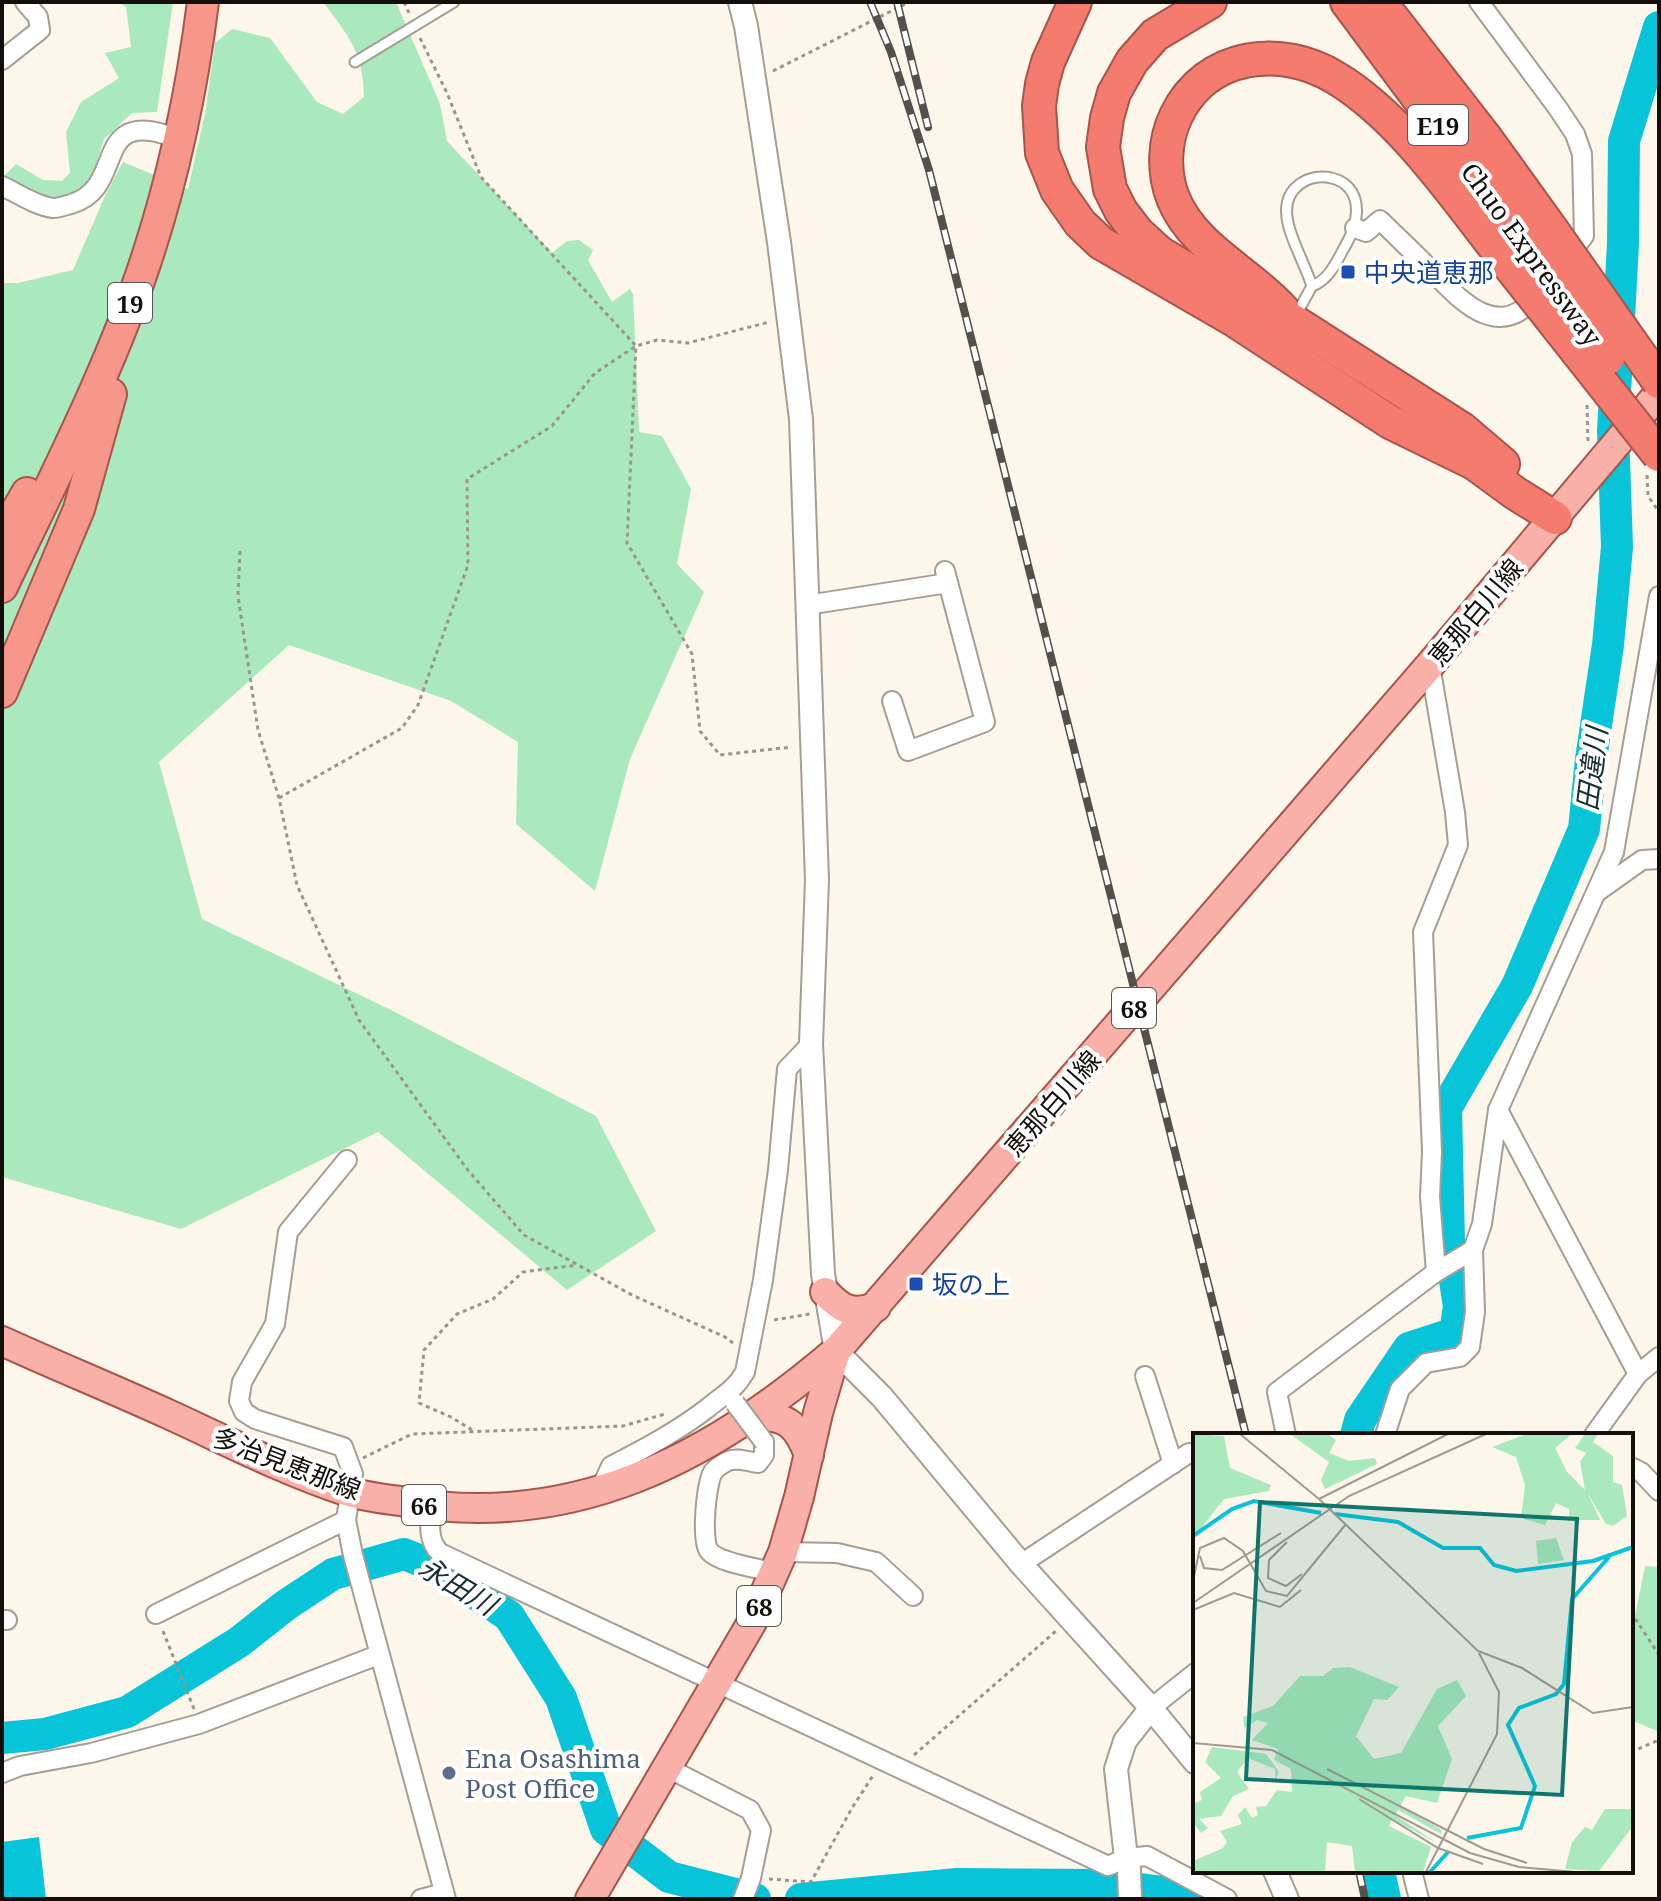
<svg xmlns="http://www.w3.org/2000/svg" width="1661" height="1901" font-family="'Noto Serif','Noto Sans JP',serif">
  <rect width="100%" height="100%" fill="#fdf6eb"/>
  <g fill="#aae9bd">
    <polygon points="118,2 173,2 157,112 132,113 104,139 92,179 70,194 54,198 35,195 4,176 16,164 43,180 62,181 70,173 66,132 81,102 119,78 105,53 131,47 126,7"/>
    <path d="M323 2H396L440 104 447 141 552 253 567 241 579 240 593 250 588 260 612 302 630 289 633 294 639 432 662 436 691 489 677 564 704 592 630 759 595 891 516 824 518 742 451 701 289 645 159 762 202 919 391 1010 596 1116 656 1231 567 1290 378 1132 181 1229 2 1177V283H18L73 270 105 196 123 162 188 189 205 114 215 43 232 29 270 38 317 102 343 114 364 97C363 51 349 37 323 2Z"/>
    <polygon points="1645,1566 1659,1567 1659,1732 1631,1720 1631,1636"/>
  </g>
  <polygon fill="#08c4d9" points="39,1837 46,1899 3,1899 2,1842"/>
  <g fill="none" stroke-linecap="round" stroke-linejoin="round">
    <g stroke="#08c4d9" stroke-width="32">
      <polyline points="1356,1435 1360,1420 1409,1348 1455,1333 1459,1306 1449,1243 1446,1108 1517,986 1584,829 1591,759 1608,645 1617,547 1613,431 1623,243 1624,141 1659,27"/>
      <polyline points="2,1738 45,1734 127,1712 239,1642 286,1605 333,1574 404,1554 434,1566 509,1616 561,1698 606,1829 669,1877 755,1899"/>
      <polyline points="1379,1871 1385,1899"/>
      <polyline points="801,1899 957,1884 1110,1885 1178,1894 1190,1899"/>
    </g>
    <defs>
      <g id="service">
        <polyline points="355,62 454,2"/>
        <path d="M1296 315 1312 286C1305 264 1289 237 1287 217 1279 156 1395 163 1343 250 1335 265 1328 280 1312 286"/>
      </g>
      <g id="minor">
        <polyline points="1479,2 1557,107 1575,134 1582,154 1584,236 1565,260"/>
        <polyline points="2,60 40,30 38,17 25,2"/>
        <path d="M2 186C17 193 36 206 53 208 59 208 66 205 71 204 115 191 102 141 132 132 148 127 165 135 181 139"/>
        <path d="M1355 228 1366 232 1380 220C1395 235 1410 249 1425 264 1458 297 1497 347 1539 293"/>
        <polyline points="807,605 948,583"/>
        <polyline points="1430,665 1455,812 1458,845 1423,932 1432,1152 1430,1197 1436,1272"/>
        <polyline points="892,701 908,751 985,722 945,571"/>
        <polyline points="1597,892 1642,860 1659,859"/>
        <polyline points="1498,1110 1638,1374"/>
        <polyline points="347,1160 288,1232 275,1324 242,1382 239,1401 244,1412 255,1419 343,1447 353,1474 346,1520 353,1555 446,1899"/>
        <polyline points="1145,1376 1173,1464"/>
        <polyline points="1286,1435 1277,1392 1436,1272 1473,1250"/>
        <polyline points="1385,1435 1400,1389 1426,1363 1460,1357 1470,1347 1475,1312 1473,1250 1482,1224 1498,1110 1614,852 1659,596"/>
        <polyline points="1594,1435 1638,1374 1659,1357"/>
        <path d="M764 1442V1455L758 1463C748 1462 738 1457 728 1461 724 1463 716 1468 713 1472 706 1484 701 1540 709 1551 719 1563 757 1568 773 1572"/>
        <polyline points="1631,1467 1641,1472 1659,1491"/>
        <path d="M600 1490 611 1466C646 1448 678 1431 709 1407 723 1395 735 1390 745 1372L763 1280 778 1170 787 1069 811 1044"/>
        <path d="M432 1506C430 1524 427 1540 440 1553L1108 1866 1126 1858 1147 1856 1227 1899"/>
        <polyline points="783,1552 837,1553 876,1562 913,1596"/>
        <polyline points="1021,1564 1189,1453"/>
        <polyline points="156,1614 346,1520"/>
        <polyline points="2,1620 7,1620"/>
        <polyline points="1151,1708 1195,1673"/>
        <polyline points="666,1767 750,1810 761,1830 751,1878 743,1899"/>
        <polyline points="2,1773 20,1766 91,1753 199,1724 378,1655"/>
        <polyline points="1412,1871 1419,1899"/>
        <polyline points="421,1899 444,1893"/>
      </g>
      <g id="tertiary">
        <polyline points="740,2 746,26 779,242 801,419 817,880 811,1044 823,1274 836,1351 882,1397 1021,1564 1151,1708 1195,1762"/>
        <polyline points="1126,1858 1116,1769 1125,1741 1151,1708"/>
        <polyline points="1129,1869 1130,1899"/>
        <polyline points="1275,1871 1287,1899"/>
      </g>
      <g id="primary">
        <path d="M825 1292C842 1310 851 1315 876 1307"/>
        <path d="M2 1341C57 1366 113 1389 168 1414 227 1441 285 1471 346 1491 365 1497 386 1499 406 1502 575 1530 711 1458 836 1351"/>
        <path d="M754 1415C787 1416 797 1424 809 1455"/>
        <polyline points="590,1899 752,1622 783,1552 799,1497 818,1413 836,1351 1430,665 1659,393"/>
      </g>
      <g id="trunk">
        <polyline points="2,536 27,493"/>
        <path d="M2 587C50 486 102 386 139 281 171 190 191 97 203 2"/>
        <polyline points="2,692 79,509 111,394"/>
      </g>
      <g id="motorway">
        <polyline points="1075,2 1048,62 1042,84 1039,106 1042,153 1057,190 1080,223 1101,243 1234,320 1390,422 1474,463 1515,493 1555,518"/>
        <polyline points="1210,2 1155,35 1132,61 1114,93 1107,118 1103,147 1110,189 1121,211 1137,232 1160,253 1257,311 1293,321 1462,429 1503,464"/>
        <polyline points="1347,2 1529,247"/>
        <polyline points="1380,2 1485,137 1552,230"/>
        <path d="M1283 310C1249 272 1193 248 1173 198 1163 172 1164 141 1176 116 1206 53 1281 44 1336 78 1404 119 1459 203 1508 264"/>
      </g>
    </defs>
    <use href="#service" stroke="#a59e94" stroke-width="13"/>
    <use href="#minor" stroke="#a59e94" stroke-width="22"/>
    <use href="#tertiary" stroke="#a59e94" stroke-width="26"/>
    <use href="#primary" stroke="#a6554c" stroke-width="32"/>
    <use href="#trunk" stroke="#a6554c" stroke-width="34"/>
    <use href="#motorway" stroke="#a6554c" stroke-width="36"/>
    <g stroke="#99948c" stroke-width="3" stroke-dasharray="4 4" stroke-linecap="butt">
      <polyline points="404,2 409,13"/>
      <polyline points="420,38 447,93 481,177 636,346 627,543 692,654 700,731 720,755 792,747"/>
      <polyline points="773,71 909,2"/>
      <polyline points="1587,405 1588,441"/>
      <polyline points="1647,475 1648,496 1659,512"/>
      <polyline points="240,551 238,596 258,730 279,798 297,885 359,1020 467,1169 524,1235 632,1295 725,1337 733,1343"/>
      <polyline points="279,798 402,728 418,705 468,565 467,479 552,426 595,373 636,346 657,340 688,343 769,322"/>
      <polyline points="774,1320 810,1314"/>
      <polyline points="472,1430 451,1417 419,1403 424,1350 457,1314 493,1299 523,1272 577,1265"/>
      <polyline points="363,1458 412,1434 623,1426 665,1414"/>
      <polyline points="1631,1612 1659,1655"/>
      <polyline points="163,1631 194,1709"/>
      <polyline points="1631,1752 1659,1740"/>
      <polyline points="914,1755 1056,1631"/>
      <polyline points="769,1879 811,1882 852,1808 874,1774"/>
    </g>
    <use href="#service" stroke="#fff" stroke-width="9"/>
    <use href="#minor" stroke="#fff" stroke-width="18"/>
    <use href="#tertiary" stroke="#fff" stroke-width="22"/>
    <use href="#primary" stroke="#f9b0a8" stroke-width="28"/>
    <use href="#trunk" stroke="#f7968b" stroke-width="30"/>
    <use href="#motorway" stroke="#f57b6e" stroke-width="32"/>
    <defs>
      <g id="rail">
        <polyline points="870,2 891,52 929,170 1246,1435"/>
        <polyline points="897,2 928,127"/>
        <polyline points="1359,1871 1365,1899"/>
      </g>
    </defs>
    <use href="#rail" stroke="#54504b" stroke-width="8"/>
    <use href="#rail" stroke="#fff" stroke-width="5" stroke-dasharray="15" stroke-linecap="butt"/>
    <defs>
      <polyline id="minor-bridge" points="735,1403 764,1442"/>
      <g id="motorway-bridge">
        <polyline points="1552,230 1659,382"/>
        <polyline points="1529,247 1608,358"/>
        <polyline points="1508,264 1659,455"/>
      </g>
    </defs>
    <use href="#minor-bridge" stroke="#a59e94" stroke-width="22" stroke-linecap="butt"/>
    <use href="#motorway-bridge" stroke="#a6554c" stroke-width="36" stroke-linecap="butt"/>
    <use href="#minor-bridge" stroke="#fff" stroke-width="18"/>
    <use href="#motorway-bridge" stroke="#f57b6e" stroke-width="32"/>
  </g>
  <g fill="#1a4fb4" stroke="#fff" stroke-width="3">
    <rect x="1340" y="264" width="16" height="16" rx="4"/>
    <rect x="908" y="1276" width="16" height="16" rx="4"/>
  </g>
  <circle fill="#5c6f8a" stroke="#fff" stroke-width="3" cx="449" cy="1773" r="8"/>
  <g text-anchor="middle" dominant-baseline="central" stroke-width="8" stroke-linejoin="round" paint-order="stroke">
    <g fill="#fff" stroke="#595755" stroke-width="2">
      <rect x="1408" y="105" width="60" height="40" rx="6"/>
      <rect x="108" y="283" width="44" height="40" rx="6"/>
      <rect x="1112" y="988" width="44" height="40" rx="6"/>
      <rect x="402" y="1485" width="44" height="40" rx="6"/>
      <rect x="737" y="1586" width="44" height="40" rx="6"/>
    </g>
    <g font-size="24" font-weight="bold" fill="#120f0c">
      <text x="1438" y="125">E19</text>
      <text x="130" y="303">19</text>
      <text x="1134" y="1008">68</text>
      <text x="424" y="1505">66</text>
      <text x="759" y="1606">68</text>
    </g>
    <g font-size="26" fill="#120f0c" stroke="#fff">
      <text transform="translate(1532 254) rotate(54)">Chuo Expressway</text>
      <text transform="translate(1475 612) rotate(-50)">恵那白川線</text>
      <text transform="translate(1052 1103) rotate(-49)">恵那白川線</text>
      <text transform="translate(287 1463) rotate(21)">多治見恵那線</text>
    </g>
    <g font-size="26" fill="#164399" stroke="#fff" text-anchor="start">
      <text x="1364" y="272">中央道恵那</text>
      <text x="932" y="1284">坂の上</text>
    </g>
    <g font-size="26" fill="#4e5e75" stroke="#fff" text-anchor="start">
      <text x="465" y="1758">Ena Osashima<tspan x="465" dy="30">Post Office</tspan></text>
    </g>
    <g font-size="28" font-style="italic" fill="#162f33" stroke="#fff">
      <text transform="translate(1591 769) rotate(-83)">田違川</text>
      <text transform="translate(458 1585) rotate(31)">永田川</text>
    </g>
  </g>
  <g transform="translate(1193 1433)">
    <rect width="440" height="440" fill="#fdf6eb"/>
    <path d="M0 1 31 3 37 35 78 52 76 58 31 66 0 106ZM97 1H135L143 7 136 20 156 28 182 25 184 31 132 56 128 47 136 29ZM334 1H379L362 15 374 39 392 57 387 29 393 20 382 15 392 1H405L400 9 420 23V49L429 52 434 83 420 93 413 91 395 61 407 87H376V76L363 70 352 92 328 85 332 52 323 24 299 14ZM363 105 371 127 345 131 343 108ZM157 234 206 254 194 267 181 266 163 303 181 326 208 320 244 256 264 247 273 263 245 293 259 326 244 370 213 363 207 373 249 397 248 401 205 377 202 382 244 410 199 386 196 393 238 414 230 439H162L159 413 134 409 132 439H0V428L30 415 34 409 27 398 49 391 45 382 52 374 59 385 65 382 63 374 73 373 84 357 99 359 98 336 81 327 85 316 59 307 75 290 64 287 51 295 50 284 80 273 107 243H130L140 235ZM19 314 73 321 86 339 82 347V336L55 325 44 339 56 356 40 363 28 383 6 386 15 395 8 400 0 389V371L9 367 7 359 28 345 12 329ZM412 376H439L440 393 406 438 372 436 379 409 392 394 399 397Z" fill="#aae9bd"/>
    <path fill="none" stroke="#08c4d9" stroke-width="4" d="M142 81 205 89 250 115H287L301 132 323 138 400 128 440 114M0 103 39 76 61 68 128 80M274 405 328 395 342 353 315 292 326 275 363 261 371 251 379 166 416 124M237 439 256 418"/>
    <path fill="none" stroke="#9f9a92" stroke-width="2" d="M47 1 126 66 285 218 329 235 400 280 440 274M126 66 255 1M94 109 76 127 75 145 93 153 109 141M7 123 11 135 29 137 88 100M0 148 7 115 31 105 50 118 73 158 94 163 153 91M0 170 156 63 293 1M0 177 41 160 87 174 108 157M0 310 79 317 277 420 326 434 383 439M134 336 291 416 334 430M166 366 245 415 290 431M233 439 304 301 306 259 286 220"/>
    <path fill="#0f766e" fill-opacity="0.15" stroke="#0f766e" stroke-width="4" d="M67 69 384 86 369 362 53 346Z"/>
    <rect width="440" height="440" fill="none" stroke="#120f0c" stroke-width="4"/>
  </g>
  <rect width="1661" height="1901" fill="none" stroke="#120f0c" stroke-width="8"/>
</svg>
